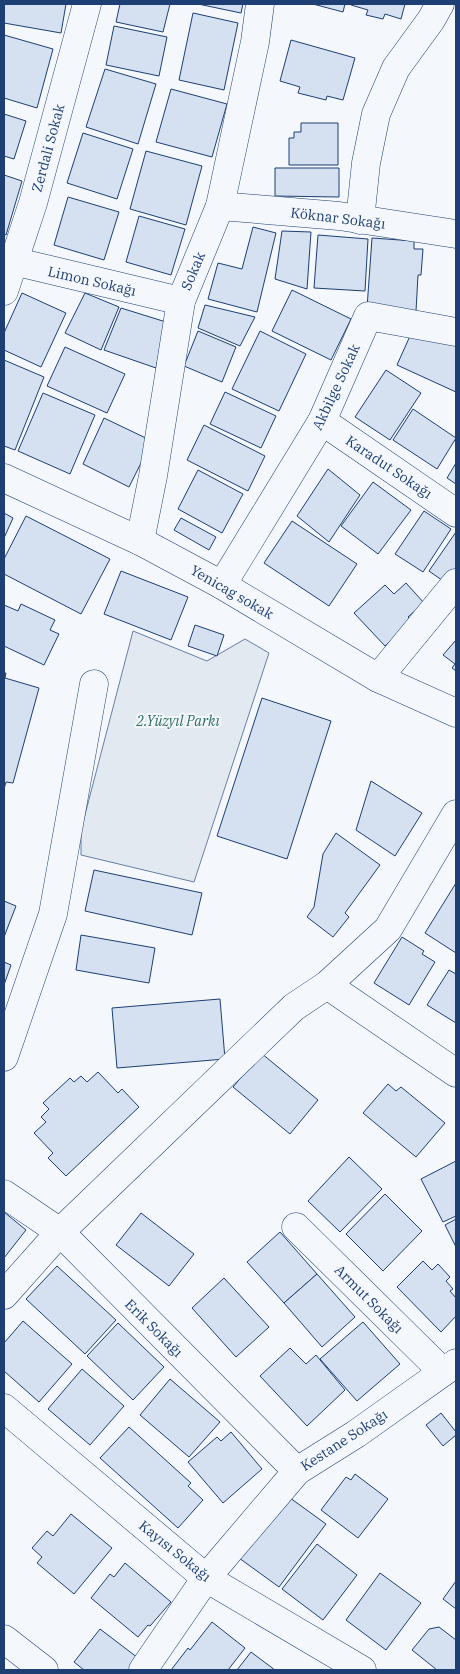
<svg xmlns="http://www.w3.org/2000/svg" width="460" height="1674" font-family="'IBM Plex Serif',serif">
  <rect width="100%" height="100%" fill="#f4f7fb"/>
  <polygon fill="#e3e9f0" stroke="#687fa3" points="133,631 207,661 245,639 269,653 194,882 81,855 81,830"/>
  <g fill="#d5e0f0" stroke="#1d3f73">
    <polygon points="4,4 66,4 61,33 4,23"/>
    <polygon points="120,4 170,4 163,32 116,22"/>
    <polygon points="198,4 243,4 241,13"/>
    <polygon points="313,4 345,4 343,12"/>
    <polygon points="351,4 405,4 401,19 385,14 383,19 366,15 368,10 351,5"/>
    <polygon points="193,13 238,23 224,90 179,80"/>
    <polygon points="114,26 167,37 159,76 106,65"/>
    <polygon points="4,35 53,49 37,108 4,98"/>
    <polygon points="291,40 355,58 343,100 327,96 326,100 298,93 300,87 280,81"/>
    <polygon points="105,69 156,84 138,144 86,127"/>
    <polygon points="171,89 227,104 212,157 156,142"/>
    <polygon points="4,114 26,121 14,159 4,156"/>
    <polygon points="301,123 338,123 338,165 289,165 289,138 294,138 294,132 301,132"/>
    <polygon points="83,133 133,149 117,199 67,183"/>
    <polygon points="146,151 202,166 186,225 130,209"/>
    <polygon points="275,168 339,168 339,197 275,196"/>
    <polygon points="4,175 22,181 6,235 4,234"/>
    <polygon points="68,197 119,212 104,260 54,245"/>
    <polygon points="139,216 185,229 171,275 126,262"/>
    <polygon points="253,227 276,233 257,312 208,299 218,263 242,269"/>
    <polygon points="282,231 311,232 307,289 275,279"/>
    <polygon points="318,235 368,239 365,291 314,288"/>
    <polygon points="372,238 414,241 414,249 423,249 421,275 418,275 416,311 367,308"/>
    <polygon points="292,290 351,319 331,360 272,331"/>
    <polygon points="22,293 66,313 41,367 4,350 4,333"/>
    <polygon points="85,293 119,307 101,350 65,333"/>
    <polygon points="205,305 255,317 240,346 198,328"/>
    <polygon points="121,308 166,322 156,368 104,350"/>
    <polygon points="414,327 456,346 456,392 397,365"/>
    <polygon points="198,331 236,347 222,382 184,366"/>
    <polygon points="260,331 306,354 279,411 232,389"/>
    <polygon points="65,347 125,374 107,413 47,386"/>
    <polygon points="4,360 44,377 15,450 4,446"/>
    <polygon points="386,370 421,393 390,440 355,417"/>
    <polygon points="225,392 276,416 261,448 210,424"/>
    <polygon points="43,393 95,415 70,474 18,451"/>
    <polygon points="413,409 456,438 437,469 393,440"/>
    <polygon points="104,418 152,441 129,487 83,464"/>
    <polygon points="204,425 265,456 248,491 187,460"/>
    <polygon points="456,463 456,484 447,478"/>
    <polygon points="328,469 360,495 329,542 297,516"/>
    <polygon points="198,470 243,494 222,533 178,509"/>
    <polygon points="373,482 411,510 378,554 341,526"/>
    <polygon points="424,511 451,529 423,572 395,554"/>
    <polygon points="4,513 13,518 4,538"/>
    <polygon points="26,516 110,559 81,614 4,574 4,559"/>
    <polygon points="181,518 216,537 209,550 174,530"/>
    <polygon points="292,521 357,564 329,606 264,563"/>
    <polygon points="456,532 456,569 446,583 429,571"/>
    <polygon points="121,571 188,597 171,640 104,614"/>
    <polygon points="406,583 424,603 408,617 413,621 385,646 354,613 385,585 394,594"/>
    <polygon points="21,604 55,620 50,630 59,634 44,665 4,646 4,605 18,611"/>
    <polygon points="195,625 224,635 217,656 188,646"/>
    <polygon points="456,640 456,671 452,668 455,664 443,655"/>
    <polygon points="4,673 6,673 5,678 39,688 13,783 6,782 4,789"/>
    <polygon points="262,698 331,721 287,859 217,836"/>
    <polygon points="371,781 422,813 395,856 356,830"/>
    <polygon points="336,833 380,865 345,913 349,917 333,937 307,917 314,907 323,854"/>
    <polygon points="94,870 202,893 192,935 85,911"/>
    <polygon points="456,883 456,953 425,933"/>
    <polygon points="4,901 16,906 4,937"/>
    <polygon points="81,935 155,948 149,983 76,970"/>
    <polygon points="402,937 424,951 422,954 435,962 409,1005 374,983"/>
    <polygon points="4,962 11,965 4,985"/>
    <polygon points="449,970 456,974 456,1023 427,1005"/>
    <polygon points="220,999 225,1059 117,1068 112,1008"/>
    <polygon points="261,1053 318,1100 290,1134 233,1087"/>
    <polygon points="98,1072 118,1093 122,1089 139,1107 66,1176 48,1158 53,1153 34,1133 46,1122 41,1117 49,1109 43,1103 70,1078 74,1082 81,1076 87,1082"/>
    <polygon points="388,1084 396,1091 401,1087 445,1123 416,1157 363,1113"/>
    <polygon points="349,1157 382,1189 340,1232 308,1201"/>
    <polygon points="456,1161 456,1216 443,1222 421,1179"/>
    <polygon points="385,1194 422,1231 383,1271 346,1234"/>
    <polygon points="4,1212 26,1230 4,1258"/>
    <polygon points="141,1213 194,1254 169,1286 116,1245"/>
    <polygon points="456,1219 456,1247 445,1225"/>
    <polygon points="280,1232 317,1274 284,1303 247,1262"/>
    <polygon points="423,1261 432,1270 438,1264 450,1277 446,1281 453,1289 450,1291 456,1298 456,1316 441,1332 397,1287"/>
    <polygon points="57,1266 116,1320 85,1354 26,1299"/>
    <polygon points="317,1274 355,1317 322,1347 284,1303"/>
    <polygon points="224,1278 269,1327 236,1357 192,1308"/>
    <polygon points="23,1321 72,1364 39,1402 4,1371 4,1343"/>
    <polygon points="363,1322 400,1364 357,1401 320,1359"/>
    <polygon points="118,1323 164,1367 133,1400 87,1356"/>
    <polygon points="290,1348 306,1364 316,1355 345,1390 307,1426 260,1376"/>
    <polygon points="82,1369 124,1406 90,1445 48,1409"/>
    <polygon points="170,1379 220,1422 189,1457 140,1415"/>
    <polygon points="441,1413 456,1432 456,1435 443,1446 426,1425"/>
    <polygon points="129,1427 191,1483 188,1486 203,1500 178,1528 100,1458"/>
    <polygon points="231,1432 262,1469 223,1503 188,1462 217,1437 221,1441"/>
    <polygon points="355,1474 388,1499 358,1538 321,1510 346,1477 351,1480"/>
    <polygon points="286,1495 326,1524 279,1587 239,1558"/>
    <polygon points="71,1514 112,1548 74,1594 37,1563 42,1557 32,1548 47,1531 53,1536"/>
    <polygon points="317,1544 357,1575 323,1620 282,1589"/>
    <polygon points="125,1563 171,1602 150,1626 148,1625 138,1637 91,1598 110,1574 114,1577"/>
    <polygon points="380,1573 421,1603 386,1650 346,1620"/>
    <polygon points="456,1581 456,1609 443,1599"/>
    <polygon points="212,1622 245,1648 228,1670 171,1670 188,1648 190,1650"/>
    <polygon points="439,1627 456,1640 456,1670 437,1670 412,1650 429,1629"/>
    <polygon points="100,1629 142,1661 135,1670 84,1670 74,1662"/>
    <polygon points="251,1652 275,1670 237,1670"/>
  </g>
  <g fill="none" stroke-linecap="round" stroke-linejoin="round">
    <defs>
      <g id="minor">
        <polyline points="220,206 339,216 456,234"/>
        <polyline points="360,220 366,163 376,114 396,68 431,20 440,4"/>
        <polyline points="4,259 181,301"/>
        <polyline points="4,291 33,203 87,4"/>
        <polyline points="322,421 456,513"/>
        <polyline points="4,478 140,541 222,585 378,678 456,713"/>
        <polyline points="140,541 153,476 181,301 220,206 255,42 260,4"/>
        <polyline points="222,585 322,421 368,316 456,332"/>
        <polyline points="378,678 456,583"/>
        <polyline points="327,985 388,929 456,814"/>
        <polyline points="4,1057 53,914 94,684"/>
        <polyline points="4,1194 60,1232 297,1471"/>
        <polyline points="296,1227 443,1372"/>
        <polyline points="4,1295 60,1232 294,1007 327,985 456,1073"/>
        <polyline points="4,1408 206,1578 362,1670"/>
        <polyline points="4,1639 44,1670"/>
        <polyline points="143,1670 206,1578 297,1471 356,1434 456,1363"/>
      </g>
    </defs>
    <use href="#minor" stroke="#1d3f73" stroke-width="29"/>
    <use href="#minor" stroke="#f4f7fb" stroke-width="28"/>
  </g>
  <g text-anchor="middle" dominant-baseline="central" stroke-width="4" stroke-linejoin="round" paint-order="stroke">
    <g font-size="14" fill="#1d3f73" stroke="#f4f7fb">
      <text transform="translate(48 148) rotate(-75)">Zerdali Sokak</text>
      <text transform="translate(338 218) rotate(7)">Köknar Sokağı</text>
      <text transform="translate(193 271) rotate(-67)">Sokak</text>
      <text transform="translate(92 281) rotate(13)">Limon Sokağı</text>
      <text transform="translate(336 387) rotate(-65)">Akbilge Sokak</text>
      <text transform="translate(389 467) rotate(34)">Karadut Sokağı</text>
      <text transform="translate(232 592) rotate(30)">Yenicag sokak</text>
      <text transform="translate(369 1299) rotate(45)">Armut Sokağı</text>
      <text transform="translate(154 1328) rotate(45)">Erik Sokağı</text>
      <text transform="translate(344 1440) rotate(-33)">Kestane Sokağı</text>
      <text transform="translate(175 1551) rotate(39)">Kayısı Sokağı</text>
    </g>
    <g font-size="14" font-style="italic" fill="#2c6c60" stroke="#f4f7fb">
      <text x="178" y="721">2.Yüzyıl Parkı</text>
    </g>
  </g>
  <rect width="460" height="1674" fill="none" stroke="#1d3f73" stroke-width="10"/>
</svg>
